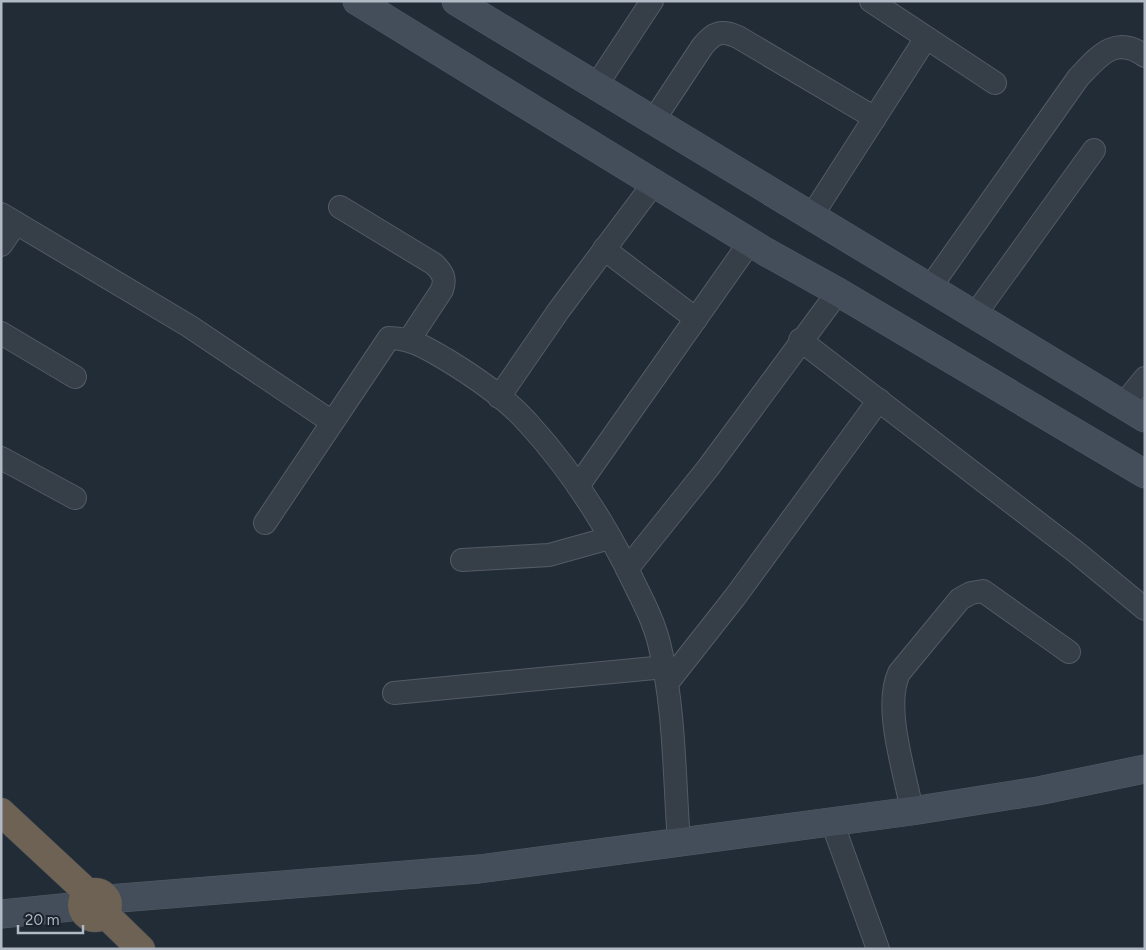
<svg xmlns="http://www.w3.org/2000/svg" width="1146" height="950" font-family="Figtree,sans-serif">
  <rect width="100%" height="100%" fill="#222c37"/>
  <g fill="none" stroke-linecap="round" stroke-linejoin="round">
    <defs>
      <g id="street">
        <polyline points="871,1 995,83"/>
        <polyline points="596,86 652,1"/>
        <path d="M653 121 702 47C713 33 721 29 738 37L875 118"/>
        <path d="M340 207 434 264C443 273 446 278 442 290L409 340"/>
        <polyline points="1,214 189,326 332,422"/>
        <polyline points="811,217 926,38"/>
        <polyline points="1,245 16,223"/>
        <polyline points="604,249 696,319"/>
        <path d="M929 289 1078 78C1098 57 1115 34 1145 56"/>
        <polyline points="974,316 1094,150"/>
        <polyline points="1,333 75,377"/>
        <polyline points="800,340 1076,552 1145,609"/>
        <polyline points="499,397 559,310 654,183"/>
        <polyline points="1123,405 1145,378"/>
        <polyline points="1,458 75,498"/>
        <polyline points="578,486 750,242"/>
        <path d="M265 523 389 338C412 338 428 349 447 360 475 377 507 399 528 423 572 471 608 528 636 587 645 605 654 623 659 643 675 707 674 776 679 842"/>
        <polyline points="462,560 549,555 610,538"/>
        <polyline points="627,569 708,468 838,292"/>
        <polyline points="668,682 735,597 879,400"/>
        <polyline points="394,693 665,667"/>
        <path d="M912 811C905 772 883 708 899 673L960 599 971 593 983 591 1069 652"/>
        <polyline points="832,822 878,949"/>
      </g>
      <g id="secondary">
        <polyline points="357,1 766,252 838,292 1145,474"/>
        <polyline points="456,1 1145,418"/>
        <polyline points="108,899 479,869 912,811 1038,791 1145,769"/>
        <polyline points="1,914 81,906"/>
      </g>
      <g id="highway">
        <polyline points="1,812 88,893"/>
        <circle cx="95" cy="905" r="13"/>
        <polyline points="105,914 141,949"/>
      </g>
    </defs>
    <use href="#street" stroke="#535c65" stroke-width="24"/>
    <use href="#secondary" stroke="#535c65" stroke-width="29"/>
    <use href="#highway" stroke="#404952" stroke-width="29"/>
    <use href="#street" stroke="#363e48" stroke-width="22"/>
    <use href="#secondary" stroke="#444e5a" stroke-width="28"/>
    <use href="#highway" stroke="#6d6253" stroke-width="28"/>
  </g>
  <rect width="1146" height="950" fill="none" stroke="#b0b9c4" stroke-width="5"/>
  <path d="M18 925v8h65v-8" fill="none" stroke="#b0b9c4" stroke-width="2.5"/>
  <text x="25" y="925" font-size="15" fill="#b0b9c4" stroke="#1b232c" stroke-width="4" paint-order="stroke">20 m</text>
</svg>
